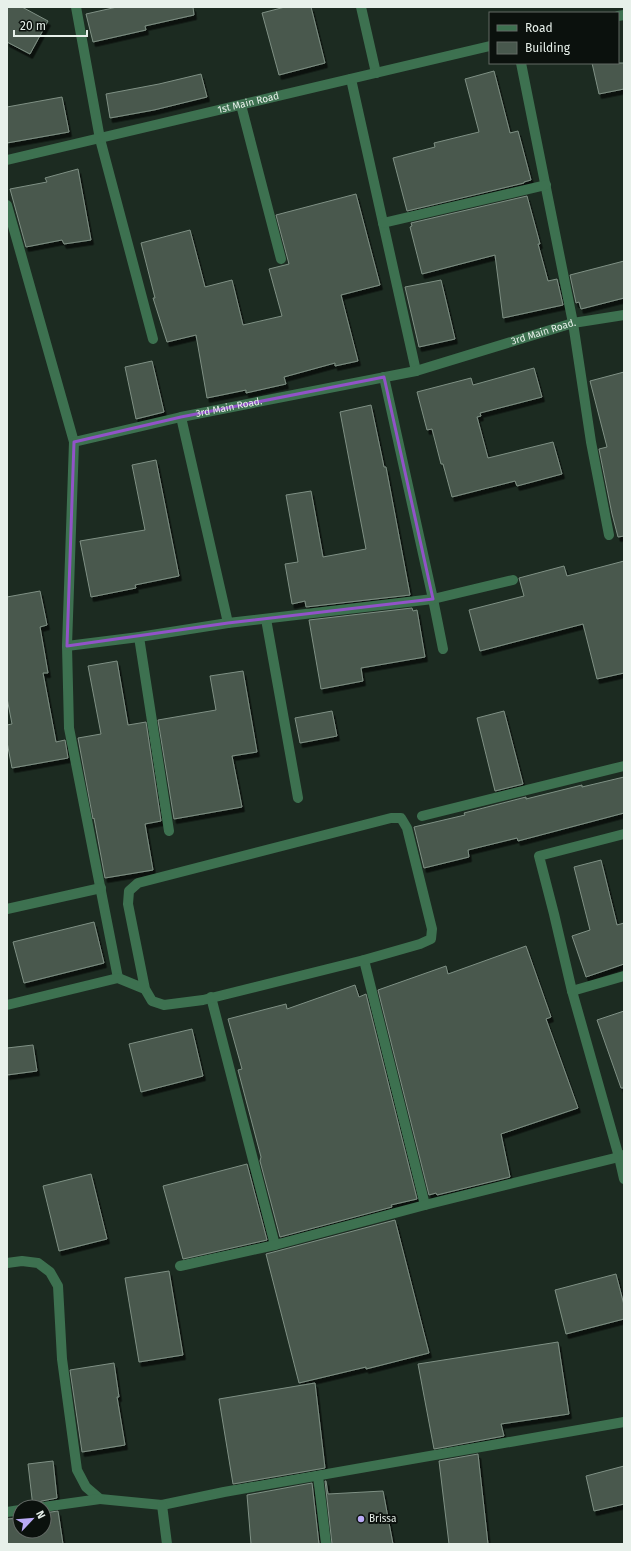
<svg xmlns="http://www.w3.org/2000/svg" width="631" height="1551" font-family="'Fira Sans',sans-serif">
  <defs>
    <filter id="shadow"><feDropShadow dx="2.5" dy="4.5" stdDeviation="0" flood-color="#0009"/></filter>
  </defs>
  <rect width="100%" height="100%" fill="#1c2b21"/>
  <g fill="#48584d" stroke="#7f9084" filter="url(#shadow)">
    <polygon points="7,7 22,7 48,21 30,54 7,42"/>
    <polygon points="117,7 193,7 194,15 145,26 146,30 93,42 86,14"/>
    <polygon points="285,7 311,7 325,63 279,75 262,13"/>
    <polygon points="592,63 624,63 624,89 599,94"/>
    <polygon points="494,71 510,133 518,131 531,180 524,182 524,183 407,211 393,158 435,147 434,143 479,132 465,79"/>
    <polygon points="201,74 207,97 154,110 110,118 106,94 159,84"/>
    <polygon points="62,97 69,132 7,143 7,107"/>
    <polygon points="78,169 91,240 64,244 62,240 26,247 10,189 47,182 45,178"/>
    <polygon points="356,194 380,285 341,295 358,361 335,366 335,363 284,377 286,384 246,393 246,390 207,398 196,335 167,342 153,298 155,298 141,243 190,230 205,287 232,280 243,325 282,316 269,269 289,264 276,215"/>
    <polygon points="527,196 540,244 538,244 548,281 557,279 563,305 503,318 495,255 422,274 410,227 412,226 411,223"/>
    <polygon points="624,261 624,298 581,309 579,302 576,303 570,275"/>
    <polygon points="441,280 455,339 419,347 405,287"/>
    <polygon points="152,361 164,412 136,419 125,367"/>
    <polygon points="534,368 542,397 480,413 481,416 477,417 488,458 553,442 562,474 517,486 515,481 452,497 443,464 441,464 432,429 427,430 417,392 471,378 473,385"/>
    <polygon points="624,372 624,536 618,537 612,514 599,449 607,447 590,381"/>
    <polygon points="371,405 384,467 386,467 410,595 306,607 305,601 292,604 285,564 298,562 286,495 311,491 323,557 366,549 340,412"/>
    <polygon points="156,460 179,576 135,585 136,588 91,597 80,541 145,530 132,465"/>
    <polygon points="624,561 624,673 597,679 583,624 480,651 469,610 524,596 519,578 564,566 567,576"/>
    <polygon points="40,591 47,625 40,627 48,673 43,673 56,742 65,740 68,758 12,768 7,742 7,725 12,724 7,698 7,597"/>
    <polygon points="412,608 413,611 417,610 425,657 361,668 363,681 321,689 309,620"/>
    <polygon points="117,661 128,725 146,722 161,821 145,824 153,870 105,878 94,818 93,819 78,738 101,734 88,666"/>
    <polygon points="243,671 257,752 232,756 242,807 174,819 158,720 216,710 210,676"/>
    <polygon points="332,711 337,736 300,743 295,718"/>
    <polygon points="504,711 523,784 495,791 477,718"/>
    <polygon points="624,777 624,813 518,841 517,838 468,850 469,857 424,868 414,827 465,815 464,813 526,797 526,799 582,785 582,787"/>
    <polygon points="601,860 617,925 624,923 624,964 586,977 572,936 590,930 574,867"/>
    <polygon points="94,922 104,963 24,983 13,942"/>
    <polygon points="526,946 551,1017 546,1019 578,1108 501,1134 510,1177 437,1195 436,1193 429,1195 378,990 446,966 448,974"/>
    <polygon points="355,985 359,997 366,994 417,1199 391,1205 392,1207 280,1237 260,1161 261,1157 238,1070 242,1069 228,1019 286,1004 287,1009"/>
    <polygon points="624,1011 624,1088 621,1088 597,1020"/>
    <polygon points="192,1029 203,1076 141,1092 129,1044"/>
    <polygon points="33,1045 37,1071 7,1075 7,1048"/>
    <polygon points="247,1164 267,1240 183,1259 163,1186"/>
    <polygon points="91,1174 107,1239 59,1251 43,1186"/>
    <polygon points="395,1220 429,1353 366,1369 366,1367 299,1383 266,1254"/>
    <polygon points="169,1271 183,1355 139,1362 125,1278"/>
    <polygon points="616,1274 624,1305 624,1319 566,1334 555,1290"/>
    <polygon points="558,1342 569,1414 501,1424 504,1436 434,1449 418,1364"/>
    <polygon points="114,1363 119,1397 117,1397 125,1445 82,1452 70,1370"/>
    <polygon points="315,1383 325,1468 233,1484 219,1399"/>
    <polygon points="478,1454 488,1544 449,1544 439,1461"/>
    <polygon points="53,1461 57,1498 42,1501 39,1502 37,1507 33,1507 28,1464"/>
    <polygon points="624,1466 624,1504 594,1511 586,1476"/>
    <polygon points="325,1481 326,1481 328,1494 383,1491 393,1544 332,1544"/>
    <polygon points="312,1483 319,1544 251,1544 247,1495"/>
    <polygon points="58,1511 63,1544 7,1544 7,1519 20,1518 20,1531 44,1531 44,1513"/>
  </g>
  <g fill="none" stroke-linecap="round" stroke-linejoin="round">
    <polyline stroke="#3d7150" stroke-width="10" points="318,1476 326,1544"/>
    <g stroke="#3d7150" stroke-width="10">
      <polyline points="76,7 100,139 153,339"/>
      <polyline points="361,7 376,73"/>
      <polyline points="618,16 624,15"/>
      <polyline points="521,63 573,323 591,442 609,535"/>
      <polyline points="351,79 416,371"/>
      <polyline points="241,105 281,259"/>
      <path id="s1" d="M7 160 490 46"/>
      <path id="s2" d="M7 205 74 442 181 417 416 371 573 323 624 315"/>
      <polyline points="383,223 546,185"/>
      <polyline points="384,377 433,599 443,649"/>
      <polyline points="181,417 228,623"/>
      <polyline points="74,442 67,646 69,728 118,978"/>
      <polyline points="266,619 298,798"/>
      <polyline points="139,637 169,831"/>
      <polyline points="67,646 139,637 228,623 433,599 513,580"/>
      <polyline points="422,816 624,766"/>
      <polyline points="7,909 101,888"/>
      <polyline points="364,960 425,1205"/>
      <polyline points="572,991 624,976"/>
      <polyline points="211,997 275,1245"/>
      <polyline points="7,1005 118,978 145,989 128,904 129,891 138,883 391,818 401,818 407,828 432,929 431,939 420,944 364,960 203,1000 164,1005 152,1001 145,989"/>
      <polyline points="624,1155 619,1157 624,1179"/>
      <polyline points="7,1263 22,1261 38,1263 50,1272 58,1286 62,1359 77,1470 86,1487 100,1499 162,1505 224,1492 624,1422"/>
      <polyline points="180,1266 275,1245 425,1205 619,1157 572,991 554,914 539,856 624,834"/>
      <polyline points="162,1505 167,1544"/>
      <polyline points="43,1507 100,1499"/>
      <polyline points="7,1512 20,1510"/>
    </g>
  </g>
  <path fill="none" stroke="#9153c8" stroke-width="3" stroke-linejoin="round" d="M384 377 433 599 228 623 67 646 74 442 181 417Z"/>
  <circle fill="#baaaf6" stroke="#0b110d" stroke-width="1.5" cx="361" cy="1519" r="4"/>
  <g text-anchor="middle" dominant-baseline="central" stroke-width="4" stroke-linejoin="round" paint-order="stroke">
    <g font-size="10" fill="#e7f0ea" stroke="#0b110d">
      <text stroke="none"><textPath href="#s1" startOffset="248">1st Main Road</textPath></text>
      <text stroke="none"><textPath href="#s2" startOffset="729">3rd Main Road.</textPath></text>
      <text stroke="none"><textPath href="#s2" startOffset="405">3rd Main Road.</textPath></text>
    </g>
    <g font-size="10" fill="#e7f0ea" stroke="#0b110d" text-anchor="start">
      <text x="369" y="1519">Brissa</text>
    </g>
  </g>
  <rect width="631" height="1551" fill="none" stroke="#e7f0ea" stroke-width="16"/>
  <rect x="489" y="12" width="130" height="52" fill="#0b110d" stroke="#636a65"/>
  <rect x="497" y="25" width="20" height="6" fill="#3d7150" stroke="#636a65"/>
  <text x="525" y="32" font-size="12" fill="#e7f0ea">Road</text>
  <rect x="497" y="42" width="20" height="12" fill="#48584d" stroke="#636a65"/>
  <text x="525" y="52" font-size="12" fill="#e7f0ea">Building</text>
  <g transform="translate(32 1519) rotate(64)"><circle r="19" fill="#0b110d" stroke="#636a65"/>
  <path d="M0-3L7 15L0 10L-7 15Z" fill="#baaaf6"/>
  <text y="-6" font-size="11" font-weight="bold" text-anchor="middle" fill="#e7f0ea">N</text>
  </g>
  <path d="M14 30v6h73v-6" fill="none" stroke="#e7f0ea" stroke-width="2"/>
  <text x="20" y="30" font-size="12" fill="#e7f0ea" stroke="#0b110d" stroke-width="3" paint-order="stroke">20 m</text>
</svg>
